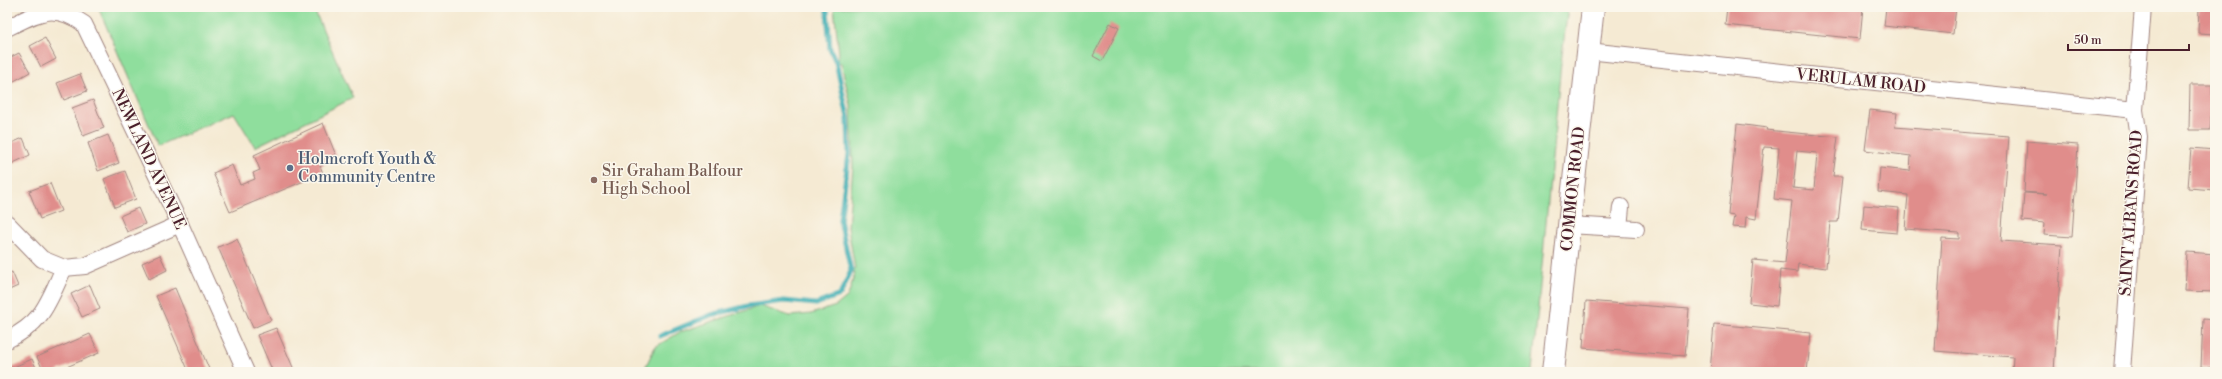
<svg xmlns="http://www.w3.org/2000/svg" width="2222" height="379" font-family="'Libre Bodoni',serif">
  <rect width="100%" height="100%" fill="#fbf7ec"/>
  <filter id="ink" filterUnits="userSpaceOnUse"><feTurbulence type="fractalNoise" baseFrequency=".025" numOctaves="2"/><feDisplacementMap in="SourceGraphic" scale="8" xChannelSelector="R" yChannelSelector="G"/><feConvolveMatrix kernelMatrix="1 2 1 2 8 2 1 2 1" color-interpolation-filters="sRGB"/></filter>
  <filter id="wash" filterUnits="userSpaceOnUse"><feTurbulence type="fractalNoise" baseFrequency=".012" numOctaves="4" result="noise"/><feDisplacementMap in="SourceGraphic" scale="16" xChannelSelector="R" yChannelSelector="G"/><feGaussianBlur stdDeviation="0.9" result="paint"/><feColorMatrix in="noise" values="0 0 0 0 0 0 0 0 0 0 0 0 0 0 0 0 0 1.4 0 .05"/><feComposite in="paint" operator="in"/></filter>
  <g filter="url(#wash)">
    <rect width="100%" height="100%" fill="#f5ead3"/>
    <g fill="#8fde9d" stroke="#6c7e64">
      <polygon points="98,7 313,7 353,98 255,147 234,113 158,146"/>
      <polygon points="834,7 1568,7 1561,63 1532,372 643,372 655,347 680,332 760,306 790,316 811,314 836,306 848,296 855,273 851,271 855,269 848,227 853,166 851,106 841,63 836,62 839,54"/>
    </g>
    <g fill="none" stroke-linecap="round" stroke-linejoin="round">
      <polyline stroke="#3caeb4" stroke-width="5" points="660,336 711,315 748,306 784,301 816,304 840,295 851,271 840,220 849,154 848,118 836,62 830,49 827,10"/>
    </g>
    <g id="blocks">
      <g fill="#e08d8b" fill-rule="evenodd">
        <polygon points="1727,7 1863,7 1860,39 1725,25"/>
        <polygon points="1886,7 1956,7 1953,34 1884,26"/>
        <polygon points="2199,7 2215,7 2215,34 2198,33"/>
        <polygon points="1110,23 1119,28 1102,61 1093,56"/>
        <polygon points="45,38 56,59 41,67 30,46"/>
        <polygon points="19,53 30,72 7,85 7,59"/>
        <polygon points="80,74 87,91 64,100 57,83"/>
        <polygon points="2190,85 2212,85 2212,96 2215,96 2215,116 2211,116 2210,130 2189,130"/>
        <polygon points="93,100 104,128 83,136 72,108"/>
        <polygon points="1870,110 1897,113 1895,127 2009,136 2001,241 2062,245 2054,372 2012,372 2013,357 1935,351 1942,238 1959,239 1959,233 1905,229 1908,195 1878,192 1880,168 1910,171 1911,156 1865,150"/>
        <polygon points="323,123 337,158 320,166 323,173 230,212 213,173 232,165 240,185 255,179 253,173 260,170 254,155"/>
        <path d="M1737 124 1767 128 1766 130 1838 137 1833 176H1843L1838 222H1830L1826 268 1798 264 1797 272 1780 270 1777 306 1749 303 1753 260 1785 263 1792 201 1774 199 1779 148 1764 147 1756 219 1746 217 1745 228 1732 227 1734 216 1728 215ZM1797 151 1817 153 1814 190 1793 188Z"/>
        <polygon points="108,135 119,163 98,171 88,143"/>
        <polygon points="23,138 30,155 7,166 7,145"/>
        <polygon points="2027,141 2078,145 2072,237 2044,235 2045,223 2022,221 2024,193 2047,194 2024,192"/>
        <polygon points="2191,148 2215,150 2215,190 2188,188"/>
        <polygon points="125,171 136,199 115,207 104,179"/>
        <polygon points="50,183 61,211 40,219 29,191"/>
        <polygon points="1864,205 1899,208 1897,233 1862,230"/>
        <polygon points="138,208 145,224 127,232 120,216"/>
        <polygon points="237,239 271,320 253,328 218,247"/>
        <polygon points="2187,252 2215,254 2215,292 2185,291"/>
        <polygon points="160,255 167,270 149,279 142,263"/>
        <polygon points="12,272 18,286 7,291 7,274"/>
        <polygon points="90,285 100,309 82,317 71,294"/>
        <polygon points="175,288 209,369 202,372 189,372 156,296"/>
        <polygon points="1586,301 1689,309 1685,356 1583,348"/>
        <polygon points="2203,319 2215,320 2215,368 2201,367"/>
        <polygon points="1714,324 1811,333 1807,372 1710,372"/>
        <polygon points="276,328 295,372 273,372 257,335"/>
        <polygon points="90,334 99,353 55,372 44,372 37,357"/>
        <polygon points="32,359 38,372 7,372 7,370"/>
      </g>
    </g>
  </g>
  <g filter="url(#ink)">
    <use href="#blocks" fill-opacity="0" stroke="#a0847f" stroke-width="1"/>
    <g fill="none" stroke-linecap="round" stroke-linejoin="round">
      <defs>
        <g id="street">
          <path d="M7 28C38 13 53 2 84 24L180 224 246 372"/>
          <polyline points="1588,51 2135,110"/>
          <path d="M7 223 42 259 64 268C48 302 44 322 7 340"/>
          <polyline points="1569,225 1636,229"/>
          <polyline points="1619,228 1621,207"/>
          <polyline points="64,268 85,266 180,224"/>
          <polyline points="2122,372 2139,137 2135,110 2143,7"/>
        </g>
        <polyline id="secondary" points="1553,372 1593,7"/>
      </defs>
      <use href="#street" stroke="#a0847f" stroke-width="18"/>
      <use href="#secondary" stroke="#a0847f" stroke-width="24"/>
      <use href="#street" stroke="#fff" stroke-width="16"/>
      <use href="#secondary" stroke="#fff" stroke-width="22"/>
    </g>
  </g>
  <circle fill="#5c6f8a" stroke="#fbf7ec" stroke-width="1.5" cx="290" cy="168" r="4"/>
  <circle fill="#8d6e63" stroke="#fbf7ec" stroke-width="1.5" cx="594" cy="180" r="4"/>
  <g text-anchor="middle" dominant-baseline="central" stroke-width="3" stroke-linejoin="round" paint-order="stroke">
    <g font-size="16" fill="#4a1f2b" stroke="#fbf7ec">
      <text transform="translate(1861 81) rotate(6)">VERULAM ROAD</text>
      <text transform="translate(149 159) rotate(65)">NEWLAND AVENUE</text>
      <text transform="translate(1573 189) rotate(-84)">COMMON ROAD</text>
      <text transform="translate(2131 213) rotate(-86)">SAINT ALBANS ROAD</text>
    </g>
    <g font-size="16" fill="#4e5e75" stroke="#fbf7ec" text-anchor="start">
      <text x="298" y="159">Holmcroft Youth &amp;<tspan x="298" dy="18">Community Centre</tspan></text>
    </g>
    <g font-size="16" fill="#785e54" stroke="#fbf7ec" text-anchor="start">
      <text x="602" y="171">Sir Graham Balfour<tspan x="602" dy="18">High School</tspan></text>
    </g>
  </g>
  <rect width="2222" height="379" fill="none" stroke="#fbf7ec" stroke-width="24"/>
  <path d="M2068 44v6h121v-6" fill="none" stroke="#4a1f2b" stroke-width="2"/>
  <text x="2074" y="44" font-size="12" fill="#4a1f2b" stroke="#fbf7ec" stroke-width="3" paint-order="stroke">50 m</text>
</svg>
